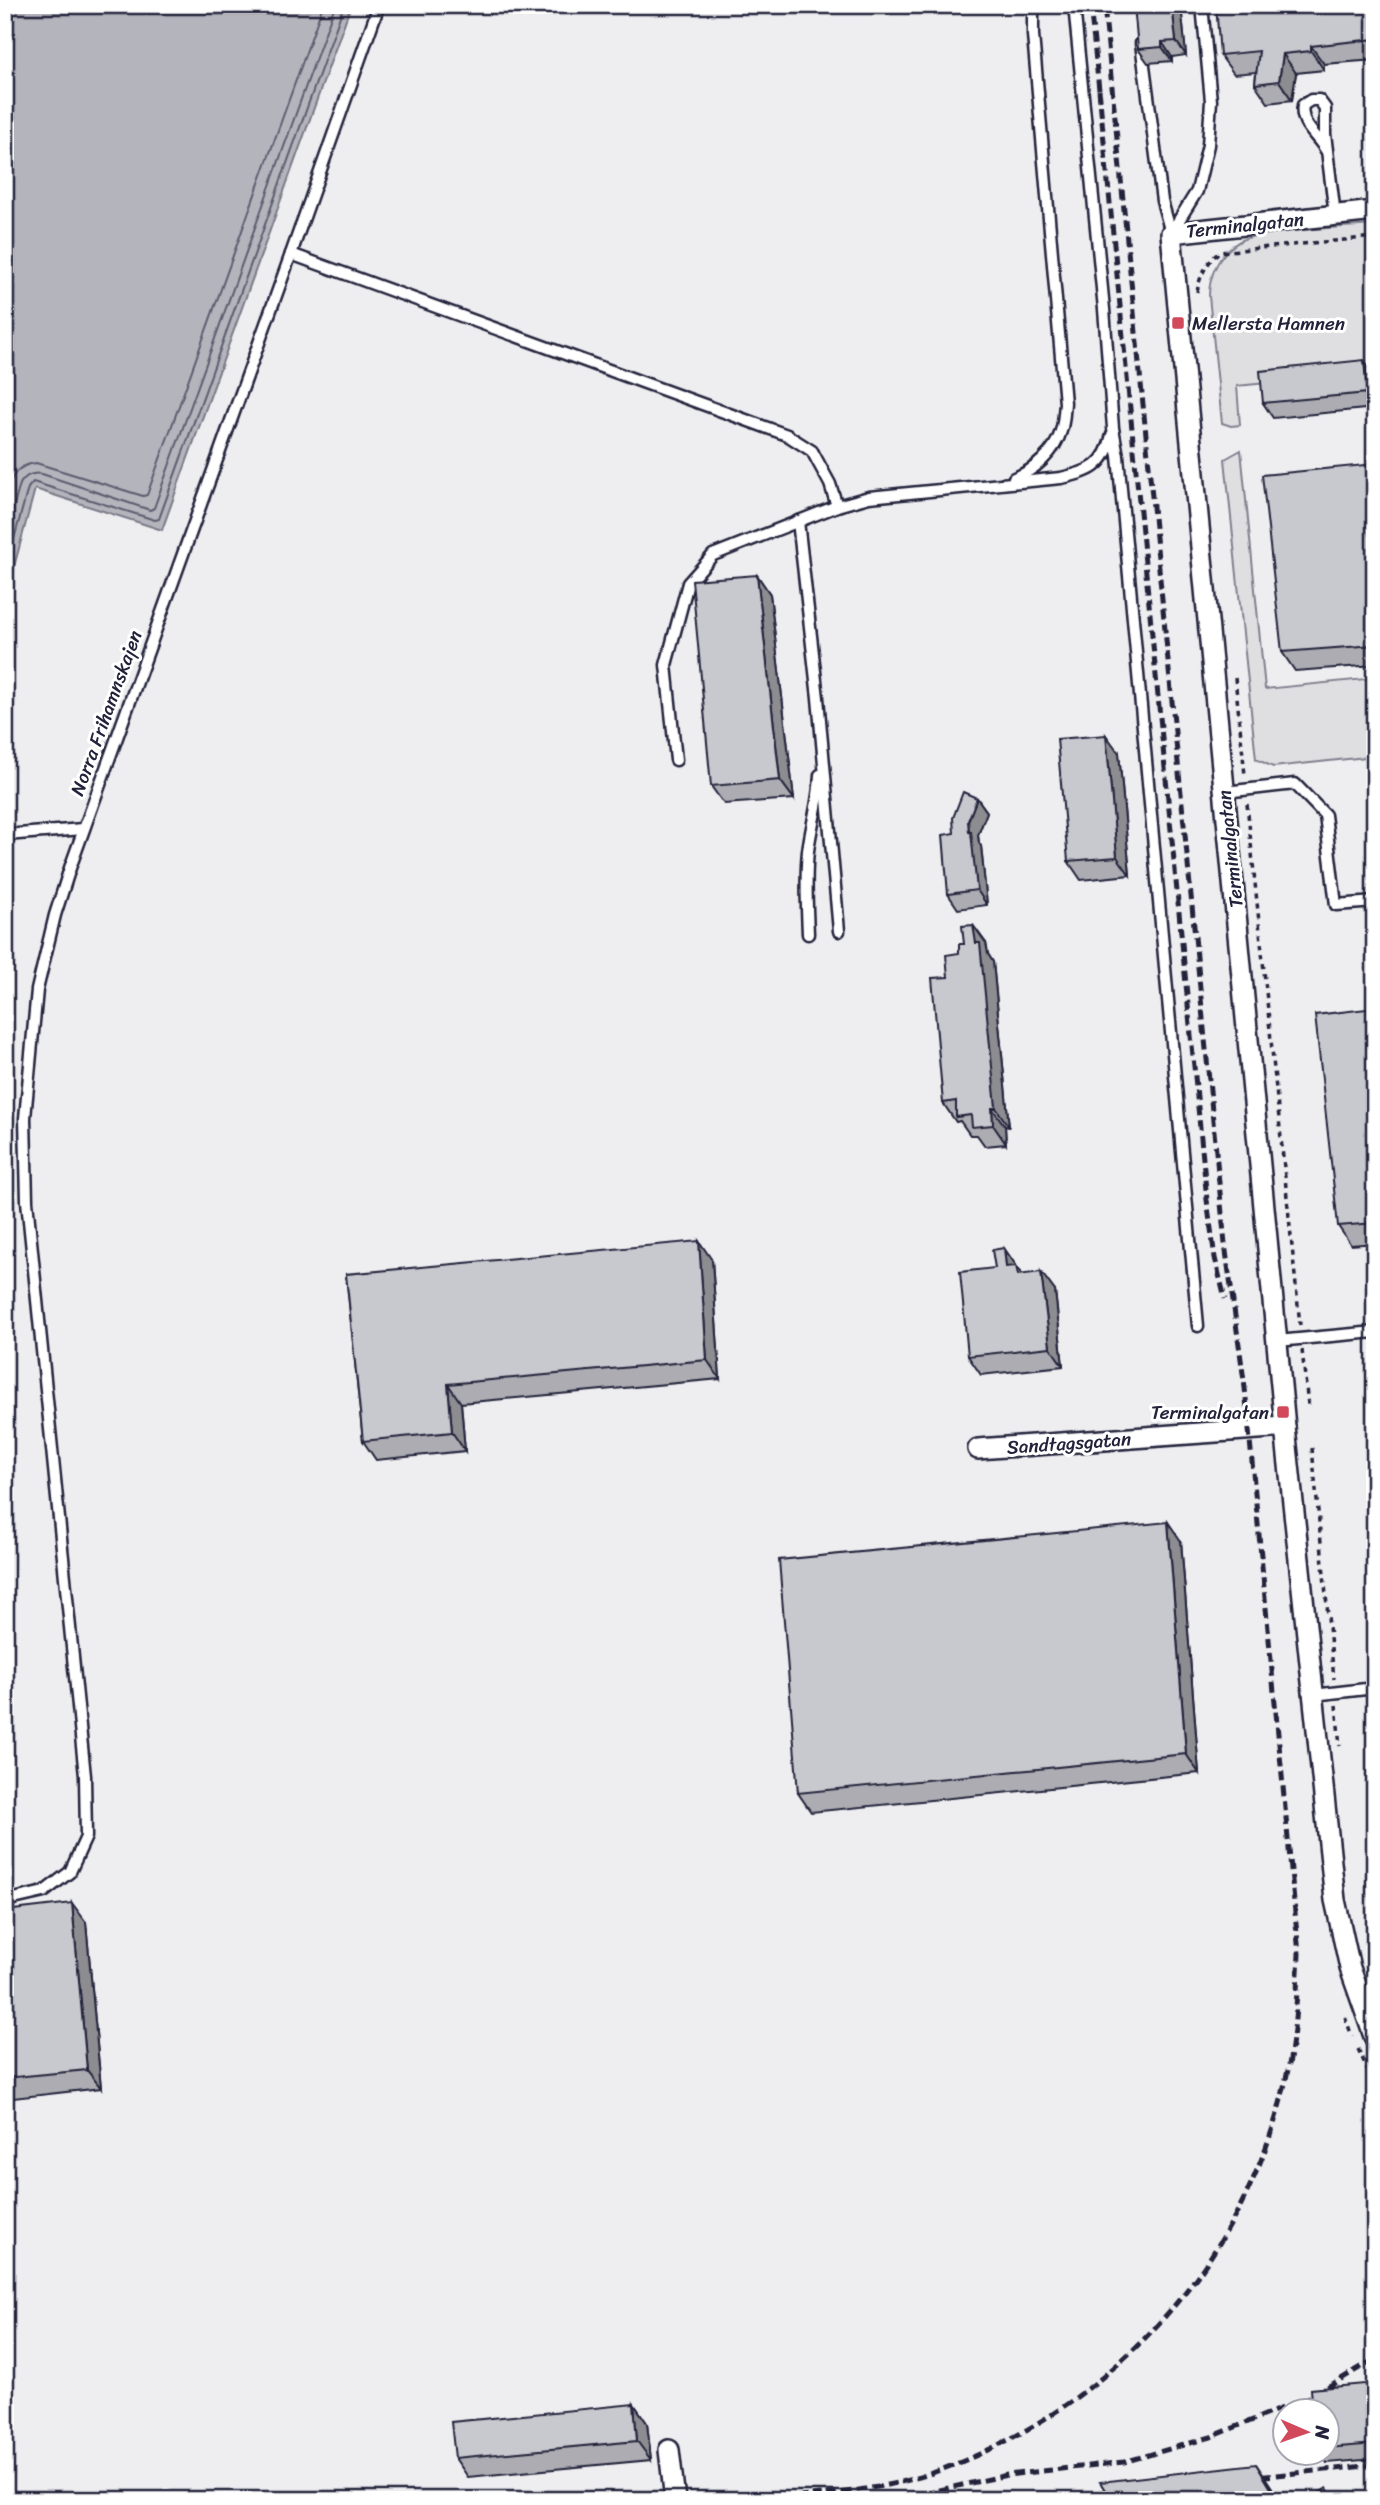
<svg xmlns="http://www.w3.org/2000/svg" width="1380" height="2505" font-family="Sriracha,sans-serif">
  <rect width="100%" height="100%" fill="#fff"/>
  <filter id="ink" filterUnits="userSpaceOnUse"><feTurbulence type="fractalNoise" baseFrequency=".0143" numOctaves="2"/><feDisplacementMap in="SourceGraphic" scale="14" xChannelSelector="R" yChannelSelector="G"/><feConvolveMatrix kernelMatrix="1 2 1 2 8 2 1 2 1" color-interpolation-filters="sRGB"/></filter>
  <g filter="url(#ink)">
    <path fill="#eeeef1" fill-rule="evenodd" d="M351 5H1375V2500H5V600L35 488 163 530ZM1286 2410H1328V2452H1286Z"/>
    <g fill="#dfdfe2" stroke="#80808e" stroke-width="2">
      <path d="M1375 225V372L1237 386 1240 425 1231 426 1222 423 1209 296C1209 274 1220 252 1240 241 1259 230 1347 227 1375 225Z"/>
      <polygon points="1241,450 1265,689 1375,678 1375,756 1273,767 1256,759 1225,459"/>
    </g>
    <polygon fill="#b4b4bc" stroke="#7a7a88" stroke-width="2" points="5,5 351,5 162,530 35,489 5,600"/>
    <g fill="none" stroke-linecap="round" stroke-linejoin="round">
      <g stroke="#5c5c6f" stroke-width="2">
        <path d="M5 497C10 479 15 465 36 463L143 496 147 495 323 5"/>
        <path d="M5 538 20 484C25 475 32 472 42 474L150 510 154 508 335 5"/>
        <polyline points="5,572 28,488 33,482 155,520 159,519 344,5"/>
      </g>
      <defs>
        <g id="service">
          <polyline points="379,5 291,254 787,435 812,451 830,484 837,506"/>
          <polyline points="1074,5 1104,309 1113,428 1118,456 1198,1326"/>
          <polyline points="1141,43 1162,201 1171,233 1197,191 1208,145 1211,101 1202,5"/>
          <path d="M1327 152C1318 135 1299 125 1303 105L1311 100H1319L1325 108V134L1335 215"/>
          <path d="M1014 478C1034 471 1055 452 1061 431 1064 422 1064 412 1065 403L1033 35V5"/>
          <polyline points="798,521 818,698 839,931"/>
          <path d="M676 760 666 665 688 583 713 555 837 506 869 497 1061 478C1090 472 1105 466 1112 435"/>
          <polyline points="1225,792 1295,784 1325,815 1336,905 1375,902"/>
          <polyline points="5,835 83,829"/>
          <path d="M808 934C807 906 805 879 808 851 811 826 819 802 820 775"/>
          <polyline points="1277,1341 1375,1332"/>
          <polyline points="1313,1695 1375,1688"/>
          <polyline points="5,1901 44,1892 70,1872 86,1837 85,1776 27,1201 25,1118 37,990 55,915 70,868 291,254"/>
        </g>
        <g id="minor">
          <polyline points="1375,211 1171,233 1285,1427 1335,1900 1350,1968 1375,2039"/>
          <polyline points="978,1449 1285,1427"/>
          <polyline points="669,2450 675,2500"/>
        </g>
      </defs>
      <use href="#service" stroke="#22223b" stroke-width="15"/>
      <use href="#minor" stroke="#22223b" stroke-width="24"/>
      <g stroke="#22223b" stroke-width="3.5" stroke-dasharray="5 5" stroke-linecap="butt">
        <path d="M1197 292C1200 275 1206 264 1219 252L1375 237"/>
        <polyline points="1235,678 1245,775"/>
        <polyline points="1247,804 1300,1325"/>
        <polyline points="1302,1350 1308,1405"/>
        <polyline points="1312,1448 1334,1679"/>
        <polyline points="1336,1705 1340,1746"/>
        <polyline points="1345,2017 1352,2036"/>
        <polyline points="1358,2049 1375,2086"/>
      </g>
      <use href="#service" stroke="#fff" stroke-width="10"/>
      <use href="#minor" stroke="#fff" stroke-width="19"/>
      <g stroke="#22223b" stroke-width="5" stroke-dasharray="10 5" stroke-linecap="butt">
        <polyline points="1090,5 1100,99"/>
        <polyline points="1099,90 1207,1200 1215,1258 1225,1299"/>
        <polyline points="1246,2478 1375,2465"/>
        <path d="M767 2500C821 2495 877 2491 929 2474 1114 2411 1255 2253 1290 2059 1296 2024 1297 1989 1299 1954L1245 1388 1225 1244 1104 5"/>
        <polyline points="895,2500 1007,2475 1124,2462 1211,2437 1312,2396 1375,2359"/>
        <polyline points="1018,2500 1124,2490"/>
      </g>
    </g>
    <g fill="#acacb2" stroke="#22223b" stroke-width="2">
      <polygon points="1181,5 1186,55 1172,57 1172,61 1148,63 1138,49"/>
      <polygon points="1375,5 1375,60 1324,64 1324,70 1296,73 1292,100 1268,103 1255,84 1256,72 1234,74 1220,55"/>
      <polygon points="1374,375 1375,408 1273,418 1263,403"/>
      <polygon points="1375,464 1375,665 1295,671 1282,652"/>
      <polygon points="757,575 770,594 794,799 724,804 711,786"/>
      <polygon points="1119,753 1130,875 1081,880 1068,861"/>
      <polygon points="977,798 987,812 978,835 979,843 981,846 987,905 958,909 948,894 954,833"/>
      <polygon points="986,943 988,954 993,962 1009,1127 1005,1126 1006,1144 985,1146 977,1135 970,1135 960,1121 956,1122 943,1103 959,953"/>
      <polygon points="1375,1008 1375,1243 1351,1245 1338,1226"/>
      <polygon points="1004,1248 1022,1275 1055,1291 1063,1366 981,1375 968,1356"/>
      <polygon points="712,1260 720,1379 461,1403 465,1451 376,1460 363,1441 346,1274"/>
      <polygon points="1181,1541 1199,1773 811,1812 798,1793"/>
      <polygon points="5,1911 86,1922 101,2088 5,2099"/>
      <polygon points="1375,2383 1375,2459 1327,2463 1320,2453 1327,2453 1327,2411"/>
      <polygon points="634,2404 647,2423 651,2460 468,2477 455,2458"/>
    </g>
    <g fill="#8c8c91" stroke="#22223b" stroke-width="2">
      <polygon points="1172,5 1181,5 1186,55 1176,41"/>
      <polygon points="1162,42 1172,57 1172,61 1162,47"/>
      <polygon points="1311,46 1324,64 1324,70 1311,51"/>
      <polygon points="1283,54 1296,73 1292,100 1279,81"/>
      <polygon points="1364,360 1374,375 1375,405 1367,393"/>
      <polygon points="757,575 770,594 794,799 780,780"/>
      <polygon points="1106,735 1119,753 1130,875 1117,857"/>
      <polygon points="977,798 987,812 978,835 979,843 981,846 987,905 977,890 969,832 968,821"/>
      <polygon points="973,925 986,943 988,954 993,962 1009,1127 996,1108"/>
      <polygon points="992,1108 1005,1126 1006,1144 993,1125"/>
      <polygon points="699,1241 712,1260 720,1379 707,1360"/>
      <polygon points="1004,1248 1017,1267 1029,1285 1006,1267"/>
      <polygon points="1041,1272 1055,1291 1063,1366 1050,1347"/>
      <polygon points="448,1384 461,1403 465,1451 452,1432"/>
      <polygon points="1168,1522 1181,1541 1199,1773 1186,1754"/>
      <polygon points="72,1903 86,1922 101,2088 87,2070"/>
      <polygon points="634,2404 647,2423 651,2460 637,2441"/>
      <polygon points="1256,2464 1269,2483 1280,2500 1278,2500"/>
    </g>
    <g fill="#c8c8cf" stroke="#22223b" stroke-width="2">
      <polygon points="1134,5 1172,5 1176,41 1162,42 1162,47 1138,49"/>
      <polygon points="1216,5 1375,5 1375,39 1311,46 1311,51 1283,54 1279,81 1255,84 1259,51 1220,55"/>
      <polygon points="1364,360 1367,393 1263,403 1260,371"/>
      <polygon points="1375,464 1375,645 1282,652 1262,475"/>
      <polygon points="757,575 780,780 711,786 692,580"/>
      <polygon points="1106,735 1117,857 1068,861 1057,739"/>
      <polygon points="963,792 977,798 968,821 969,832 971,832 977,890 948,894 943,835 954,833 953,818"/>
      <polygon points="973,925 976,943 980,943 996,1108 992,1108 993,1125 972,1127 971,1115 956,1117 956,1101 943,1103 932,978 948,977 946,955 959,953 959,944 964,944 962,926"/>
      <polygon points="1375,1008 1375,1223 1338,1226 1315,1015"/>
      <polygon points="699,1241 707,1360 448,1384 452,1432 363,1441 346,1274"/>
      <polygon points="1004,1248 1006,1267 1016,1266 1018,1275 1041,1272 1050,1347 968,1356 960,1272 995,1268 992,1250"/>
      <polygon points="1168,1522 1186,1754 798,1793 779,1560"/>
      <polygon points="72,1903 87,2070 5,2078 5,1911"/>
      <polygon points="1375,2383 1375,2444 1327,2448 1327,2411 1313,2411 1311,2389"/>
      <polygon points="634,2404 637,2441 455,2458 451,2422"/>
      <polygon points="1256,2464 1278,2500 1099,2500 1108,2495 1100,2482"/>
      <polygon points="1327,2488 1334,2500 1308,2500"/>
    </g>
  </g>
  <g fill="#d1495b" stroke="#fff" stroke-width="2.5">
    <rect x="1171" y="316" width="14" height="14" rx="3.5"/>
    <rect x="1276" y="1405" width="14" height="14" rx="3.5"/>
  </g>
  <g text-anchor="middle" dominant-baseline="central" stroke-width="6" stroke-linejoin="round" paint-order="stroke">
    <g font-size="19" fill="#22223b" stroke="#fff">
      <text transform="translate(1245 225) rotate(-6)">Terminalgatan</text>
      <text transform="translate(106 713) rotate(-70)">Norra Frihamnskajen</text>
      <text transform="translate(1230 849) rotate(-96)">Terminalgatan</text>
      <text transform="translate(1069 1443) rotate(-4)">Sandtagsgatan</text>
    </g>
    <g font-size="19" fill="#22223b" stroke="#fff" text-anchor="start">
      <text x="1192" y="323">Mellersta Hamnen</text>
      <text x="1269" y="1412" text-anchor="end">Terminalgatan</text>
    </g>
  </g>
  <rect width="1380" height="2505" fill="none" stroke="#fff" stroke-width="28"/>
  <rect x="14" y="14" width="1352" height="2477" fill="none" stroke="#22223b" stroke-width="2.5" filter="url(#ink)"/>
  <g transform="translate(1306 2432) rotate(92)"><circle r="33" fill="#ffffff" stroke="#a7a7b1" stroke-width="2"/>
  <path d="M0-5L12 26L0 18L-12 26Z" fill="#d1495b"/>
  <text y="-10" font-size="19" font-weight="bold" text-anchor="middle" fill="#22223b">N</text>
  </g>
</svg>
